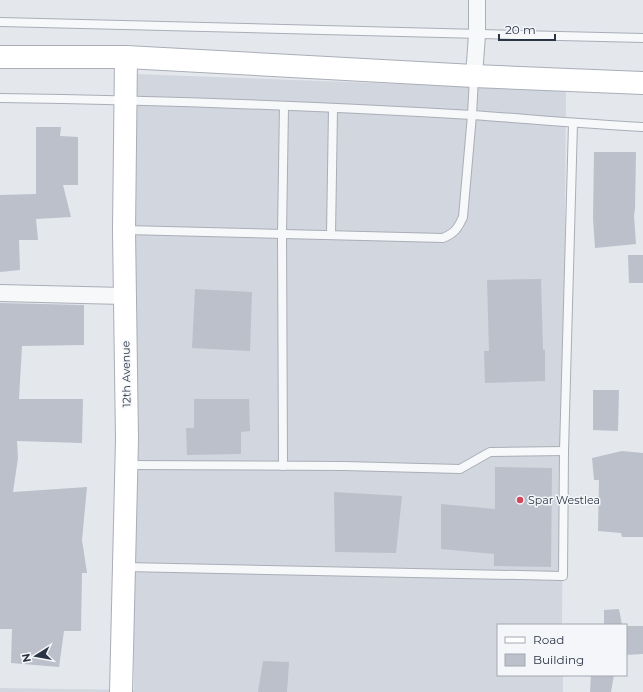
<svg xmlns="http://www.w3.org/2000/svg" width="643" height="692" font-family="Montserrat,sans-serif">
  <rect width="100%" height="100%" fill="#e4e7ec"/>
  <polygon fill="#d2d6de" points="135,74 566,90 562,625 498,625 498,675 563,675 563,692 0,692 0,688 134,690"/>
  <g fill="#bbc0ca">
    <polygon points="36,127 61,127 60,136 78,137 78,185 63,185 71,217 36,219 38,240 19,240 20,270 0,272 0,195 36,194"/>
    <polygon points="594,152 636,152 635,209 634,216 636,244 595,248 593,219"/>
    <polygon points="628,255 643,255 643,283 629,283"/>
    <polygon points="541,279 543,350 545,350 545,381 485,383 484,351 489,351 487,280"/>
    <polygon points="195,289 252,292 250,351 192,348"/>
    <polygon points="0,303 84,305 84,345 22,346 19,399 83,399 82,443 17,441 18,458 13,492 87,487 82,540 87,573 82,573 81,631 64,631 59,667 11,663 12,629 0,629"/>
    <polygon points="593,390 619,390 618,431 593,430"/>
    <polygon points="194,399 249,399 250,431 241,432 241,454 187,455 186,428 194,428"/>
    <polygon points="622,451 643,453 643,537 622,537 621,533 598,531 599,480 594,480 592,458"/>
    <polygon points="495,467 552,468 551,567 494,566 494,554 441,549 441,504 495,509"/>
    <polygon points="334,492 402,496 396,553 335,552"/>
    <polygon points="619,609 622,625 604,625 604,610"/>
    <polygon points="626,626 643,626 643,654 626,655"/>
    <polygon points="263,661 289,662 287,692 258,692"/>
    <polygon points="591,675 614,675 611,692 590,692"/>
  </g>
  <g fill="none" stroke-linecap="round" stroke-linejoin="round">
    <defs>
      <g id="lane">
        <polyline points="0,22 643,38"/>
        <path d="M0 98C157 100 315 106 472 115 529 119 586 124 643 127"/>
        <path d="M126 230 443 238C455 233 458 228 463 217L472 115 474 77"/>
        <polyline points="331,235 333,109"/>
        <polyline points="127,465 344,466 460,469 490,452 564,451"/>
        <polyline points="283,466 282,233 284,106"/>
        <polyline points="126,567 563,576 564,451 573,123"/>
      </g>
      <g id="street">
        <polyline points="474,76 477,35 477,0"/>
        <polyline points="0,293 124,296"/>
      </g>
      <g id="secondary">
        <polyline points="0,57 126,57 474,76 643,83"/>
        <polyline points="121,692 127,439 124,230 126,57"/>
      </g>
    </defs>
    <use href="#lane" stroke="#a9aeb7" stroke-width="10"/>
    <use href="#street" stroke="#a9aeb7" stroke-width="18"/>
    <use href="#secondary" stroke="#a9aeb7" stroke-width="24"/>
    <use href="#lane" stroke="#f7f8fa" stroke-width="8"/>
    <use href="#street" stroke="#f7f8fa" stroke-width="16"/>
    <use href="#secondary" stroke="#fff" stroke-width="22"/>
  </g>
  <circle fill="#d1495b" stroke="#f4f6f9" stroke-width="1.5" cx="520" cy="500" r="4"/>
  <g text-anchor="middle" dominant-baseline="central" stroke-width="3" stroke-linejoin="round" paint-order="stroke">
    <g font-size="11" fill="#2b3445" stroke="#f4f6f9">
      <text transform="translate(126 374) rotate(-91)">12th Avenue</text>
    </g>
    <g font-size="11" fill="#2b3445" stroke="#f4f6f9" text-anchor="start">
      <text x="528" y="500">Spar Westlea</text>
    </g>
  </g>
  <rect x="497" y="624" width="130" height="52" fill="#f4f6f9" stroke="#a4a8b1"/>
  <rect x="505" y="637" width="20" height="6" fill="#ffffff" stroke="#a4a8b1"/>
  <text x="533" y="644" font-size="12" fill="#2b3445">Road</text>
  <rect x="505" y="654" width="20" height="12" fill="#bbc0ca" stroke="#a4a8b1"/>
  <text x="533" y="664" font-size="12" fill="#2b3445">Building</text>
  <g transform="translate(36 656) rotate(259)" stroke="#f4f6f9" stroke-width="3" paint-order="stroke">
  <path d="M0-3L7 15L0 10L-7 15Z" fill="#2b3445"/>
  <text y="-6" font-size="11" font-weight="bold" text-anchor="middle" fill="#2b3445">N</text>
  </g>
  <path d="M499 34v6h56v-6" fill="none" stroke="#2b3445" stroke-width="2"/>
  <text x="505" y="34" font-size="12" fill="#2b3445" stroke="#f4f6f9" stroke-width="3" paint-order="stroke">20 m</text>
</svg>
